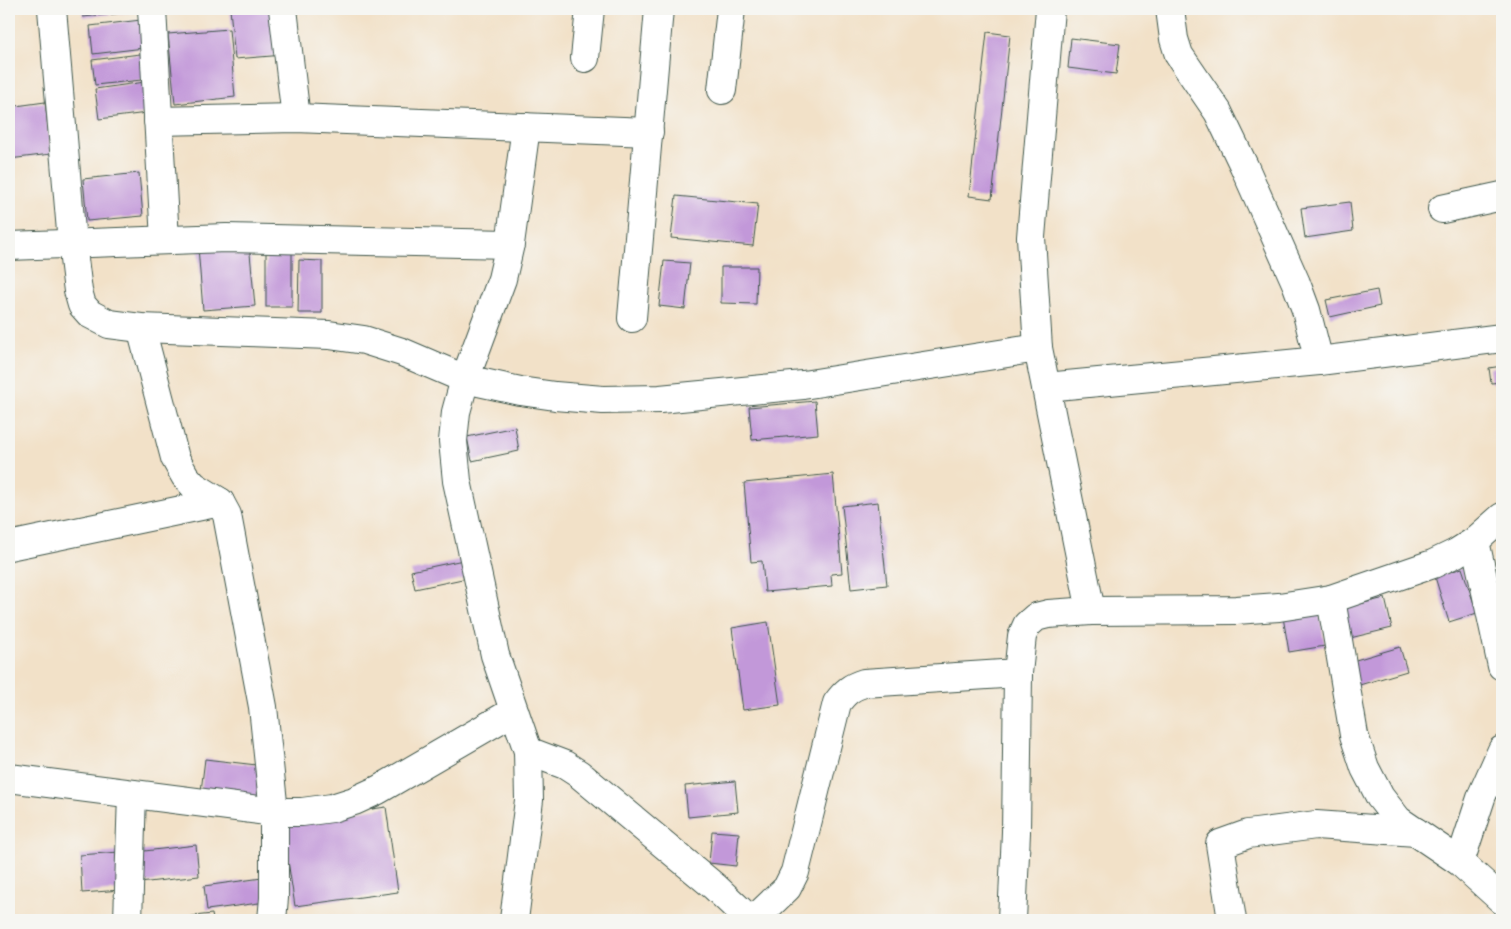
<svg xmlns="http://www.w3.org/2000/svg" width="1511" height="929" font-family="'IM FELL Double Pica',serif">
  <rect width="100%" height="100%" fill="#f6f6f2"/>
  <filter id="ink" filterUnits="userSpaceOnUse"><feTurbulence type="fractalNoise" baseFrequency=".02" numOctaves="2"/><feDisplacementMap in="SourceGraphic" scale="10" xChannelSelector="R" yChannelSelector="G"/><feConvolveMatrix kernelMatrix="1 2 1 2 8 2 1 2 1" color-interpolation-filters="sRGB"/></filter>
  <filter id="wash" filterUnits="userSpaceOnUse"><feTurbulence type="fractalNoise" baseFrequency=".0096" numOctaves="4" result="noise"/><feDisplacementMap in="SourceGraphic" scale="20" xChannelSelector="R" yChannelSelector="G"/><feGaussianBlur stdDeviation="1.12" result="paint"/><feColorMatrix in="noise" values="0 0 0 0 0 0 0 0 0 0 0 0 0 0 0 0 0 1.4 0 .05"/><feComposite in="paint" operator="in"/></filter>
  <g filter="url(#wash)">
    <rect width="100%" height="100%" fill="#f2e1c8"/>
    <g id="blocks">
      <g fill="#c298d9">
        <polygon points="82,9 134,9 134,12 83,17"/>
        <polygon points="230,9 280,9 284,55 235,59"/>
        <polygon points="141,20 144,48 93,54 90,26"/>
        <polygon points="229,29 235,97 175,104 168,34"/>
        <polygon points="987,32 1010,35 992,199 969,196"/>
        <polygon points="1071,38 1120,44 1116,74 1068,68"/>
        <polygon points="148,53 151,79 95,85 92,60"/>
        <polygon points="152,81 155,112 99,119 95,89"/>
        <polygon points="45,102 51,154 9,159 9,107"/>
        <polygon points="139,173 143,216 87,221 83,179"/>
        <polygon points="676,196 758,204 753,246 671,238"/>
        <polygon points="1350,202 1353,231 1305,238 1301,208"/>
        <polygon points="249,243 255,306 203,310 198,247"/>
        <rect x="266" y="253" width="26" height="54"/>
        <polygon points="299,260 322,261 322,313 298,313"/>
        <polygon points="664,261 690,263 685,309 659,306"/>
        <polygon points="721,267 757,267 756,304 721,303"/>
        <polygon points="1377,290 1380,306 1330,317 1326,300"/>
        <polygon points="1502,366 1502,382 1491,383 1489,368"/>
        <polygon points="815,401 818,434 752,440 749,407"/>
        <polygon points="515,427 519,451 472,461 467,437"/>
        <polygon points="833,474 842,573 831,574 832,586 765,592 762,561 751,562 744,483"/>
        <polygon points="878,502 887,585 851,589 842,506"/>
        <polygon points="468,559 472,577 415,589 411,571"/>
        <polygon points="1462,568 1477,613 1449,622 1435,577"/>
        <polygon points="1385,598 1392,628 1350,638 1343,608"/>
        <polygon points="1319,611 1325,646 1289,652 1283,617"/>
        <polygon points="768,622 780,705 743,710 732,628"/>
        <polygon points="1400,647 1407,671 1356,686 1349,662"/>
        <polygon points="205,759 265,766 261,798 201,791"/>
        <polygon points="735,781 738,812 688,817 685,786"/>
        <polygon points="386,807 398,892 295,906 282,822"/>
        <polygon points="712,831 739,833 736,866 709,863"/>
        <polygon points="196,845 199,876 140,883 136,852"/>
        <polygon points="119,852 121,890 82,893 80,855"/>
        <polygon points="262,878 266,902 207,910 204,886"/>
        <polygon points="212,914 213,920 177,920 176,918"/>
        <polygon points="1001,918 1001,920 956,920 956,919"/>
      </g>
    </g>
  </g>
  <g filter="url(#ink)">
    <use href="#blocks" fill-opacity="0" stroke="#3f564a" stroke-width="1"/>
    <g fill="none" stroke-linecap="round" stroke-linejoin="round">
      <defs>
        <g id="minor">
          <polyline points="52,9 72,243 78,291 82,305 90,314 109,324 141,328 329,335 364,340 402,352 465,379 520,391 555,396 603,400 660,399 803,385 1038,348"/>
          <polyline points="152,9 165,240"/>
          <polyline points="283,9 296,118"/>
          <polyline points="1050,9 1031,237 1038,348 1091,611 1236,610 1279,607 1331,599 1433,564 1456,553 1475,541 1502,517"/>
          <polyline points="1170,9 1174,39 1179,55 1218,112 1244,166 1296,283 1306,310 1319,361"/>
          <polyline points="585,58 590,9"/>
          <polyline points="722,90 731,9"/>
          <polyline points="158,121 296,118 649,132"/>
          <polyline points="1442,209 1502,196"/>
          <polyline points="9,246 226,238 510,244"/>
          <polyline points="632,318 659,9"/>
          <polyline points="141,328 175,458 185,476 194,486 220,502 227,515 263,707 274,812 274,898 272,920"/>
          <polyline points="1046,387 1319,361 1502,338"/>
          <polyline points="1475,541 1502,666"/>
          <polyline points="9,546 220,502"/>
          <polyline points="1331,599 1354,735 1365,768 1380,797 1398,820 1460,862 1502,900"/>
          <polyline points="528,751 565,765 579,774 715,887 750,920"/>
          <polyline points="9,778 274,812 302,812 332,808 354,801 378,790 514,711"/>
          <polyline points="1460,862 1482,795 1502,750"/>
          <polyline points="128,920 132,794"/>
          <polyline points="514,920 529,800 528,751 495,655 457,481 453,441 456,412 465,379 502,279 510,244 526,127"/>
          <path d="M756 920 763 911 787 888 795 872 837 703C845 692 851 687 864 683L1018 673"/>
          <polyline points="1012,920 1016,832 1018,673 1022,636 1027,625 1036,617 1048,614 1091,611"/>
          <polyline points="1232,920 1220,844 1248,834 1316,825 1416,832"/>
        </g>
      </defs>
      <use href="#minor" stroke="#3f564a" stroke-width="30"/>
      <use href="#minor" stroke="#fff" stroke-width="28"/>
    </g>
  </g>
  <rect width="1511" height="929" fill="none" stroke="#f6f6f2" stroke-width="30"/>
</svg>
